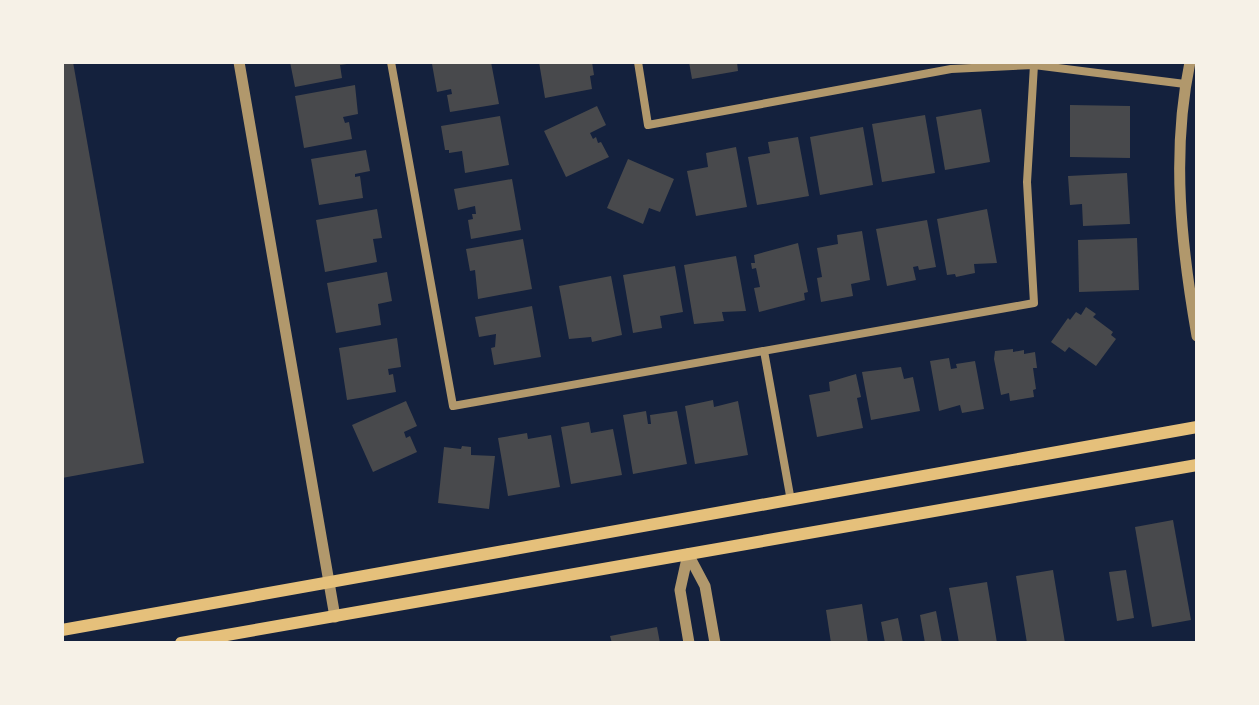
<svg xmlns="http://www.w3.org/2000/svg" width="1259" height="705" font-family="'Open Sans',sans-serif">
  <rect width="100%" height="100%" fill="#14213d"/>
  <g fill="#48494c">
    <polygon points="62,62 73,62 144,463 62,478"/>
    <polygon points="290,62 347,62 347,64 340,65 342,78 295,87"/>
    <polygon points="441,62 491,62 499,104 450,112 447,95 452,94 451,89 437,92 432,64"/>
    <polygon points="539,62 592,62 594,75 590,76 592,89 545,98"/>
    <polygon points="689,62 737,62 738,71 692,79"/>
    <polygon points="355,85 358,114 343,117 345,123 349,122 352,139 304,148 295,96"/>
    <polygon points="1070,105 1130,106 1130,158 1070,157"/>
    <polygon points="597,106 606,125 590,133 593,139 596,137 598,143 601,142 609,157 566,177 544,131"/>
    <polygon points="981,109 990,162 945,170 936,117"/>
    <polygon points="925,115 935,173 882,182 872,124"/>
    <polygon points="500,116 509,165 465,173 462,151 449,153 449,150 445,150 441,126"/>
    <polygon points="863,127 873,185 820,195 810,137"/>
    <polygon points="798,137 809,196 757,205 748,157 770,153 768,142"/>
    <polygon points="736,147 747,207 696,216 687,171 708,167 706,153"/>
    <polygon points="366,150 370,171 355,174 355,177 360,176 363,198 319,205 311,159"/>
    <polygon points="628,159 674,179 660,212 649,208 643,224 607,208"/>
    <polygon points="1127,173 1130,224 1083,226 1082,204 1070,205 1068,176"/>
    <polygon points="512,179 521,230 471,239 468,220 473,219 472,214 476,214 475,206 458,210 454,189"/>
    <polygon points="377,209 382,238 373,239 377,262 325,272 316,220"/>
    <polygon points="987,209 997,263 974,264 975,273 956,277 955,274 947,275 937,219"/>
    <polygon points="927,220 936,267 919,270 918,266 913,267 916,280 887,286 876,229"/>
    <polygon points="862,231 870,280 851,284 853,296 821,302 817,278 822,277 817,248 838,244 837,235"/>
    <polygon points="1137,238 1139,290 1079,292 1078,240"/>
    <polygon points="523,239 532,289 478,299 475,270 470,271 466,249"/>
    <polygon points="798,243 808,292 804,293 805,300 759,312 754,288 760,287 756,268 752,269 751,263 755,263 754,255"/>
    <polygon points="736,256 746,311 722,312 724,321 694,324 684,265"/>
    <polygon points="675,266 683,312 660,316 662,328 633,333 623,275"/>
    <polygon points="387,272 392,301 378,304 381,325 336,333 327,283"/>
    <polygon points="611,276 622,335 592,342 591,337 569,339 559,286"/>
    <polygon points="532,306 541,357 494,365 491,348 495,347 496,334 479,337 475,317"/>
    <polygon points="1086,307 1096,314 1093,317 1113,332 1111,335 1116,339 1096,366 1069,347 1065,352 1051,342 1068,318 1070,320 1076,312 1081,315"/>
    <polygon points="397,338 401,367 388,369 389,375 393,374 396,392 347,400 339,348"/>
    <polygon points="1013,349 1013,352 1024,350 1024,354 1035,352 1037,368 1033,368 1036,389 1033,390 1034,397 1010,401 1009,393 1001,395 994,359 995,351"/>
    <polygon points="949,358 951,369 957,368 956,364 975,361 984,409 962,413 960,405 939,411 930,361"/>
    <polygon points="901,367 904,379 913,377 920,411 871,420 862,372"/>
    <polygon points="856,374 861,397 857,398 863,428 817,437 809,395 830,391 829,382"/>
    <polygon points="713,400 714,407 738,401 748,455 695,464 685,406"/>
    <polygon points="406,401 417,426 404,432 406,438 410,436 417,452 373,472 352,425"/>
    <polygon points="646,411 648,424 651,424 650,415 677,411 687,464 633,474 623,415"/>
    <polygon points="589,422 591,433 613,429 622,475 571,484 561,427"/>
    <polygon points="527,433 528,439 551,435 560,487 508,496 498,438"/>
    <polygon points="462,446 471,447 471,455 495,456 489,509 438,503 444,447 461,449"/>
    <polygon points="1173,520 1191,620 1152,627 1135,527"/>
    <polygon points="1053,570 1065,643 1027,643 1016,576"/>
    <polygon points="1126,570 1134,618 1117,621 1109,572"/>
    <polygon points="987,582 997,643 959,643 949,588"/>
    <polygon points="862,604 868,643 831,643 826,610"/>
    <polygon points="936,611 942,643 925,643 920,615"/>
    <polygon points="898,618 903,643 885,643 881,622"/>
    <polygon points="657,627 660,643 612,643 610,636"/>
  </g>
  <g fill="none" stroke-linecap="round" stroke-linejoin="round">
    <g stroke="#b1986c" stroke-width="8">
      <polyline points="391,62 453,406 1034,303 1027,182 1034,65"/>
      <polyline points="638,62 648,125 951,69 1034,65 1185,84"/>
      <polyline points="764,351 791,501"/>
    </g>
    <g stroke="#b1986c" stroke-width="11">
      <polyline points="239,62 335,617"/>
      <path d="M1190 62C1171 153 1181 245 1197 336"/>
      <polyline points="688,554 705,586 715,643"/>
      <polyline points="688,554 680,590 689,643"/>
    </g>
    <g stroke="#e5c07b" stroke-width="12">
      <polyline points="62,630 1197,427"/>
      <polyline points="181,643 1197,465"/>
    </g>
  </g>
  <rect width="1259" height="705" fill="none" stroke="#f6f1e7" stroke-width="128"/>
</svg>
